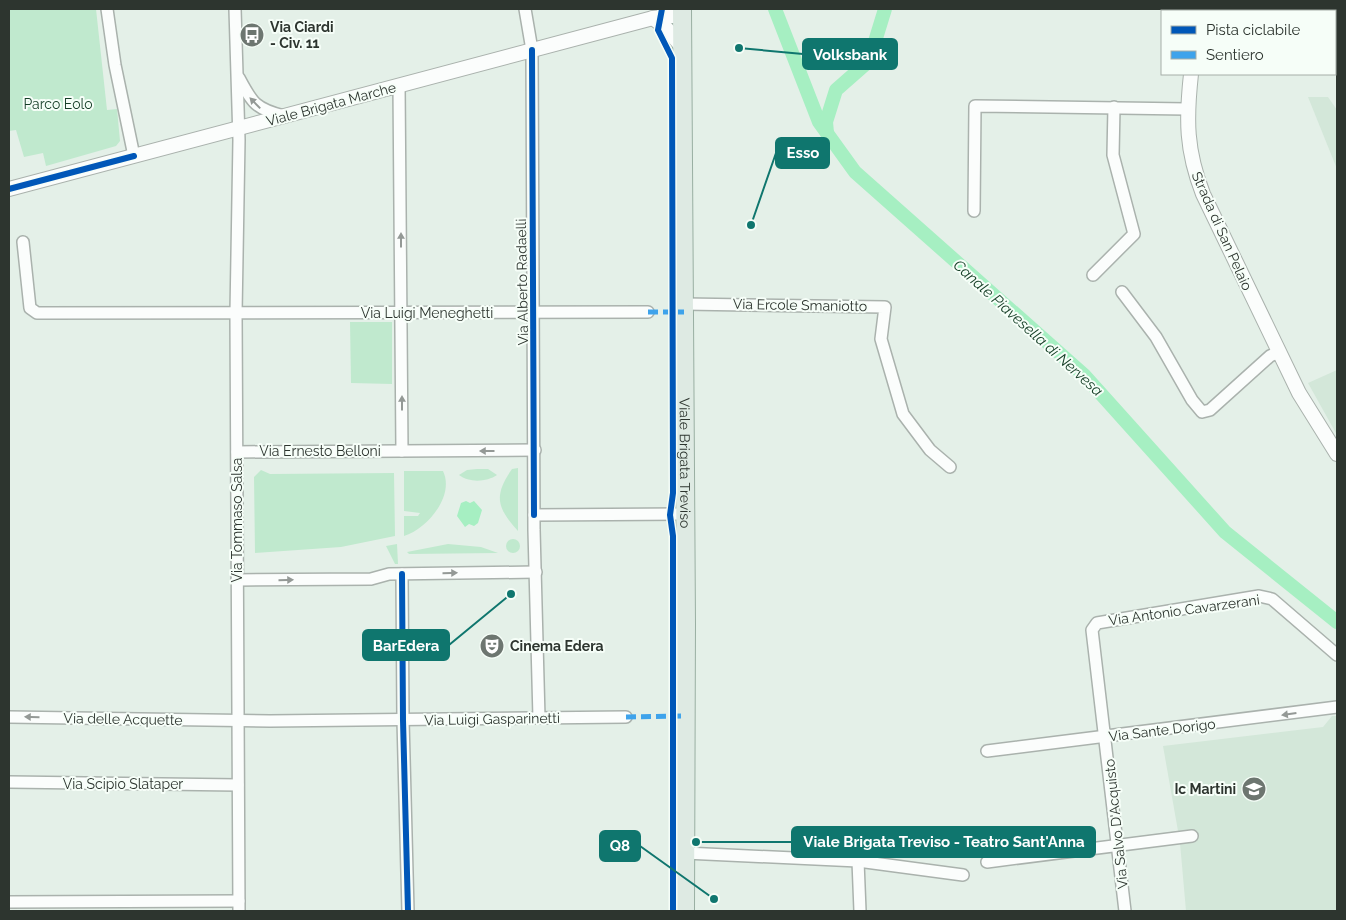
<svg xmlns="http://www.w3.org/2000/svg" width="1346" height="920" font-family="Raleway,sans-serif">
  <rect width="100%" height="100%" fill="#e4f0e8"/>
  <g fill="#d3e7d9">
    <polygon points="1308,97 1328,97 1337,110 1337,169"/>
    <polygon points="1337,370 1337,435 1308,383"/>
    <polygon points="1332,716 1337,716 1337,911 1186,911 1180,843 1126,850 1124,838 1178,831 1163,746 1323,727"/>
  </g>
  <g fill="#c0e9ce">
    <polygon points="9,9 96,9 107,110 117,109 120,141 116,146 46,166 43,153 24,157 16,130 9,131"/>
    <polygon points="350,322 392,322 392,384 351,383"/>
    <path d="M518 468V531C496 507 494 495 512 469Z"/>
    <path d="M477 469H488L497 475C487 482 469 483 459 475L467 470Z"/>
    <polygon points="261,470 270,474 394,473 395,536 341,547 255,553 254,477"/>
    <path d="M404 471H443C455 496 427 529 404 536V516H418L420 513 404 511Z"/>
    <circle cx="513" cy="546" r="7"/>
    <polygon points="397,544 398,564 395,564 386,546"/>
    <polygon points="448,544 481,547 498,553 409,554 407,552"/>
  </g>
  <polygon fill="#a6efc2" points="466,501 470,503 474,501 482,510 478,523 474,526 469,524 465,527 457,516 461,503"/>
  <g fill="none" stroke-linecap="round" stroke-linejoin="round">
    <g stroke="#a6efc2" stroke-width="14">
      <polyline points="775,9 819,122 855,172 1084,375 1225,532 1337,622"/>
      <polyline points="827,133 826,122 836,90 869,61 885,9"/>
    </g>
    <defs>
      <g id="minor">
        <polyline points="107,9 115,65 134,156"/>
        <polyline points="235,9 239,140 236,313 239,911"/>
        <polyline points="525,9 532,50 534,530 539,718"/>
        <path d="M239 78C252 103 256 109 284 116"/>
        <polyline points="399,85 402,451"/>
        <polyline points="974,211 975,106 1187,109"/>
        <polyline points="23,242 30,308 37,313 648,312"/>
        <polyline points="1093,275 1134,234 1113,155 1114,107"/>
        <polyline points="1122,292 1156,337 1192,400 1202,412 1210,410 1270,356 1279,352"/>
        <polyline points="684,304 885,307 881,339 903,414 930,450 950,467"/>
        <polyline points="237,452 535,450"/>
        <polyline points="534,515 684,514"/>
        <polyline points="402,574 403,720 408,911"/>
        <polyline points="237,580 371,579 389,574 536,572"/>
        <polyline points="9,717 270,721 626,717"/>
        <polyline points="987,751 1337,707"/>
        <polyline points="9,782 238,785"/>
        <polyline points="685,853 858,861 963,875"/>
        <polyline points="858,861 860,911"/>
        <polyline points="987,862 1192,836"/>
        <polyline points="9,902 239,901"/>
        <polyline points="1125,911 1092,630 1097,623 1259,596 1272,599 1337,655"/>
      </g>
      <g id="tertiary">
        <polyline points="1203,11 1203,9"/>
        <polyline points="653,18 667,29 682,47"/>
        <path d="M1191 74C1186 120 1186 150 1203 194L1299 393 1337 454"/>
        <polyline points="9,189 653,18 682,15"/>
      </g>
      <g id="primary">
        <path id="s1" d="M682 9 686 623 685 911"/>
      </g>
    </defs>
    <use href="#minor" stroke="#aab2ad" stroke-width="14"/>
    <use href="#tertiary" stroke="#aab2ad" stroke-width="16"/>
    <use href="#primary" stroke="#99afa2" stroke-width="20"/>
    <use href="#minor" stroke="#fbfdfc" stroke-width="11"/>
    <use href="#tertiary" stroke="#fbfdfc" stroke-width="14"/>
    <use href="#primary" stroke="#deeae3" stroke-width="18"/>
    <g stroke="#3ea3eb" stroke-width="5" stroke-dasharray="10 5" stroke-linecap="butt">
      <polyline points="648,312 684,312"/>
      <polyline points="626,717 686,716"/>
    </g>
    <defs>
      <g id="cycleway">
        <polyline points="662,9 658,30 672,58 673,493 670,515 673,536 673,911"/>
        <polyline points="532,50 534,515"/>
        <polyline points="9,189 134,156"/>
        <polyline points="402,574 403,720 408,911"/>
      </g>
    </defs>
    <use href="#cycleway" stroke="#f6fef8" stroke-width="9"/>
    <use href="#cycleway" stroke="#0057b8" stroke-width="6"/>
  </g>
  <defs><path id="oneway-solid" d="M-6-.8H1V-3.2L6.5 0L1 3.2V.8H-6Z" transform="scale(1.25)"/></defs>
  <g fill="#949996">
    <use href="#oneway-solid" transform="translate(255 103) rotate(-134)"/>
    <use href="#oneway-solid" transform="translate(401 240) rotate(-90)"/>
    <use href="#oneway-solid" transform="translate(402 403) rotate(-90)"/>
    <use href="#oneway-solid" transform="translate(487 451) rotate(180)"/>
    <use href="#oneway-solid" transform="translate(450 573) rotate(-1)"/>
    <use href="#oneway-solid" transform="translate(286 580) rotate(-1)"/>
    <use href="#oneway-solid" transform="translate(1289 714) rotate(172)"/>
    <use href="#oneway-solid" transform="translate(32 717) rotate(-179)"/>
  </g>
  <defs>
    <symbol id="bus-disc" viewBox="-11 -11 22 22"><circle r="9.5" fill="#6d7670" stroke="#f6fef8"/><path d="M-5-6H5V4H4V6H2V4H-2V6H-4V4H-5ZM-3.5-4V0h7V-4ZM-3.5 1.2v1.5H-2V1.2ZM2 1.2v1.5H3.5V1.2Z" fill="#fff"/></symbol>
    <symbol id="theatre-disc" viewBox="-11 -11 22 22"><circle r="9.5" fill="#6d7670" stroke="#f6fef8"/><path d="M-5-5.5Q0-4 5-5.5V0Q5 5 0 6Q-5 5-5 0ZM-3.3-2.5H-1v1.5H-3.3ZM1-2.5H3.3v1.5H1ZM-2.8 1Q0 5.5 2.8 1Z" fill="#fff"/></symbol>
    <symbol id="school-disc" viewBox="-11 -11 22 22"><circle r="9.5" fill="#6d7670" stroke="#f6fef8"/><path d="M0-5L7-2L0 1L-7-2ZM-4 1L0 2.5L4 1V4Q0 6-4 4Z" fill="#fff"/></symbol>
  </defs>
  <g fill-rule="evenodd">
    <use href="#bus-disc" x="238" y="21" width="28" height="28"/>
    <use href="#theatre-disc" x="478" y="632" width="28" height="28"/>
    <use href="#school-disc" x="1240" y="775" width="28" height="28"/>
  </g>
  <g text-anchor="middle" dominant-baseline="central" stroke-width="4" stroke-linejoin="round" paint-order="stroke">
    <g font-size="14" font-weight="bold" fill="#2d352f" stroke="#f6fef8" text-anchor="start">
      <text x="270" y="27">Via Ciardi<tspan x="270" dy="16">- Civ. 11</tspan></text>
      <text x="510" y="646">Cinema Edera</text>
      <text x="1236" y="789" text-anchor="end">Ic Martini</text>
    </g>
    <g font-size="14" fill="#153e27" stroke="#f6fef8">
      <text x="58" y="104">Parco Eolo</text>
    </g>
    <g font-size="14" fill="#2d352f" stroke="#f6fef8">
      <text transform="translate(331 104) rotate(-15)">Viale Brigata Marche</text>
      <text transform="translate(1222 231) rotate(66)">Strada di San Pelaio</text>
      <text transform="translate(522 282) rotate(-91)">Via Alberto Radaelli</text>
      <text transform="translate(800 305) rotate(1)">Via Ercole Smaniotto</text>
      <text x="427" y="313">Via Luigi Meneghetti</text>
      <text x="320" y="451">Via Ernesto Belloni</text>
      <text stroke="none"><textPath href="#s1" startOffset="454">Viale Brigata Treviso</textPath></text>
      <text transform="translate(237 520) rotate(-90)">Via Tommaso Salsa</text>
      <text transform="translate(1184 610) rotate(-8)">Via Antonio Cavarzerani</text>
      <text transform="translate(123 719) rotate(1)">Via delle Acquette</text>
      <text transform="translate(492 719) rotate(-1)">Via Luigi Gasparinetti</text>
      <text transform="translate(1162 730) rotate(-7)">Via Sante Dorigo</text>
      <text x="123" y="784">Via Scipio Slataper</text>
      <text transform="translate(1116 824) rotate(-96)">Via Salvo D'Acquisto</text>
    </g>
    <g font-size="15" font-style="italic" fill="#174028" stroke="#f6fef8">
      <text transform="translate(1028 328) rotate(42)">Canale Piavesella di Nervesa</text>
    </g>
  </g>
  <path fill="none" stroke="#0f766e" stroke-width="2" d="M739 48L803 54M751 225L776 153M511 594L449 645M696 842L792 842M714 899L640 846"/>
  <g fill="#0f766e" stroke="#f6fef8" stroke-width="2">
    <circle cx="739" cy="48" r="5"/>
    <circle cx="751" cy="225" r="5"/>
    <circle cx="511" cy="594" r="5"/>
    <circle cx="696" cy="842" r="5"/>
    <circle cx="714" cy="899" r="5"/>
  </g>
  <g fill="#0f766e" stroke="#0f766e" stroke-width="2">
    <rect x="803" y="39" width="94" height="30" rx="5"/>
    <rect x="776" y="138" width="53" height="30" rx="5"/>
    <rect x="363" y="630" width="86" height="30" rx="5"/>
    <rect x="792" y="827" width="303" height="30" rx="5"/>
    <rect x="600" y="831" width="40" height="30" rx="5"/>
  </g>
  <g font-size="15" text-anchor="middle" font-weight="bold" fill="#fff">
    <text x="850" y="60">Volksbank</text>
    <text x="803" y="158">Esso</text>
    <text x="406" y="651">BarEdera</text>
    <text x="944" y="847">Viale Brigata Treviso - Teatro Sant'Anna</text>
    <text x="620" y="851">Q8</text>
  </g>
  <rect width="1346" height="920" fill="none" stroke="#2d352f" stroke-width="20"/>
  <rect x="1161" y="10" width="175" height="65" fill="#f6fef8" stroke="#a6aea8"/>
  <rect x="1171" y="26" width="25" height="8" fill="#0057b8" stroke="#a6aea8"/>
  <text x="1206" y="35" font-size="15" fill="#2d352f">Pista ciclabile</text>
  <rect x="1171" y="51" width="25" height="8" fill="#3ea3eb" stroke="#a6aea8"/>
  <text x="1206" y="60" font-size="15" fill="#2d352f">Sentiero</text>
</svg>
